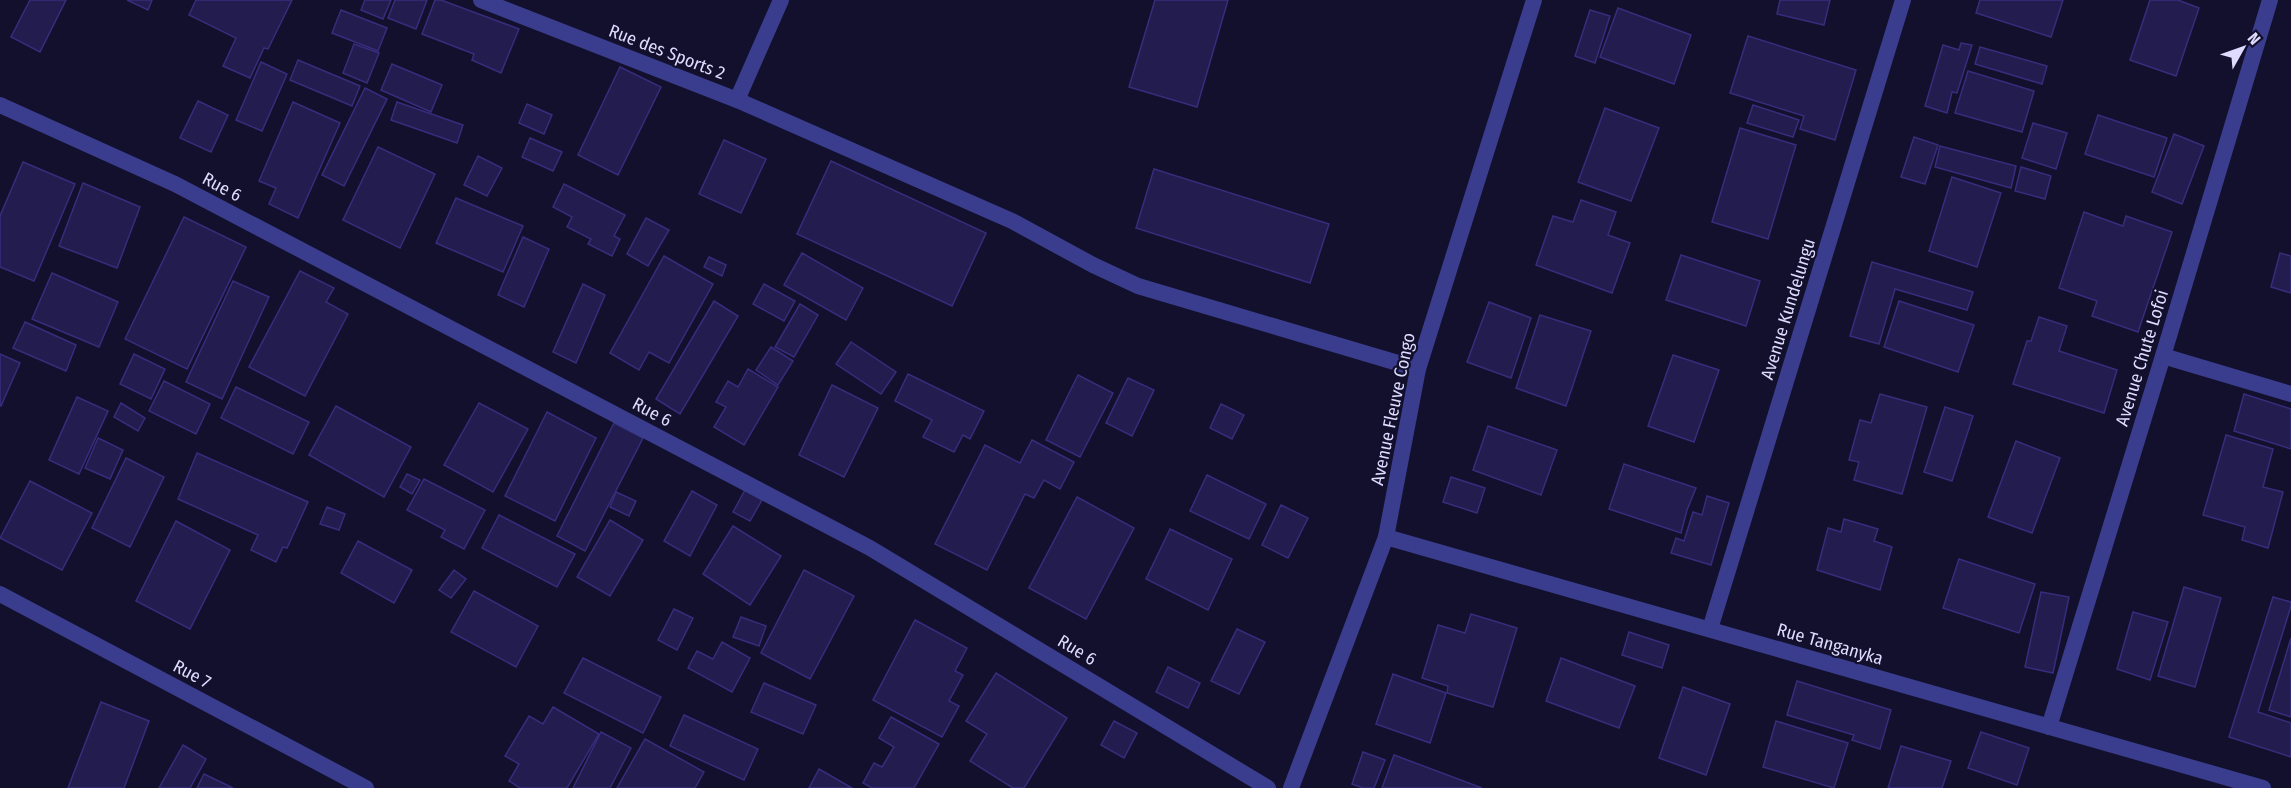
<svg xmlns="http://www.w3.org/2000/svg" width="2291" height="788" font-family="'Fira Sans Condensed',sans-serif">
  <rect width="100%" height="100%" fill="#13102d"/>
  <g fill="#221c4f" stroke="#362d7c" stroke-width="1.5">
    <polygon points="30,0 66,0 40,52 11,37"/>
    <polygon points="127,0 152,0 148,10"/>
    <polygon points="196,0 292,0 268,49 264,48 250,78 223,66 236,38 189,15"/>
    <polygon points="365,0 391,0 383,19 361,10"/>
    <polygon points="395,0 427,0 416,29 388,18"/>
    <polygon points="435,0 441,0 519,29 501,73 472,60 474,54 422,34"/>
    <polygon points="1155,0 1228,0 1197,107 1129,87"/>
    <polygon points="1780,0 1830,0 1824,25 1777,14"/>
    <polygon points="1980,0 2063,0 2051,37 1976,13"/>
    <polygon points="2150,0 2178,0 2199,8 2176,76 2130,60"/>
    <polygon points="1618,8 1691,35 1674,84 1600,57"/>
    <polygon points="341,10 387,28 378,51 332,33"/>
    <polygon points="1590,10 1610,16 1595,63 1575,56"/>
    <polygon points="1748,36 1856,70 1835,140 1800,129 1804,116 1730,93"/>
    <polygon points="1961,43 1972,45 1957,93 1952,92 1947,113 1925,106 1943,45 1959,50"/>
    <polygon points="354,44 379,53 367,83 343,73"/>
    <polygon points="1980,47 2047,66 2042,84 1975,64"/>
    <polygon points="298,60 360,86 352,106 290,80"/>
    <polygon points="261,62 287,74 262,131 236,120"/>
    <polygon points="392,64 442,85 431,112 381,90"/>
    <polygon points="620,67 661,87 618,175 578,155"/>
    <polygon points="1968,71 2034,91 2022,132 1955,113"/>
    <polygon points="365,88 387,99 344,186 322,175"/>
    <polygon points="198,101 228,115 211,152 180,138"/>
    <polygon points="293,102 340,123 298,218 269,204 276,188 259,181"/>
    <polygon points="397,102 463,125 457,143 391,120"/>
    <polygon points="527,104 552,115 544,134 519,123"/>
    <polygon points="1753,105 1799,120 1793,137 1747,123"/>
    <polygon points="1605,108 1659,128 1631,201 1578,182"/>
    <polygon points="2098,115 2167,138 2154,177 2085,154"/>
    <polygon points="2033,123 2067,133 2056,169 2022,158"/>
    <polygon points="1740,128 1796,145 1768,239 1712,222"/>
    <polygon points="2174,134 2204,146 2182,204 2152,192"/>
    <polygon points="1914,137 1938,145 1925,184 1901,177"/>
    <polygon points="530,138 562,152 553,171 522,157"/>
    <polygon points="724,140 766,159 741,213 699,194"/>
    <polygon points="1940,146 2016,166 2011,188 1935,167"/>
    <polygon points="378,147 435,174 400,248 343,220"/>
    <polygon points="478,156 502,168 487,196 464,185"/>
    <polygon points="831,161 986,233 952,306 797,234"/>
    <polygon points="23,162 75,184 34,281 0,267 0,216"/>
    <polygon points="2021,167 2051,176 2045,199 2015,191"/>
    <polygon points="1154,169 1329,224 1310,283 1136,228"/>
    <polygon points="1952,177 2001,193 1977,267 1929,251"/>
    <polygon points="83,183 140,207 117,268 59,246"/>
    <polygon points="564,184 625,215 614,236 620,239 612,256 588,244 591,239 567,227 572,217 553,207"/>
    <polygon points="456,198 523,226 503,272 436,243"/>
    <polygon points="1581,200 1616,212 1608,235 1630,243 1612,293 1536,265 1553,216 1573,222"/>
    <polygon points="2084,212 2123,226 2126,216 2172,232 2138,332 2092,316 2097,301 2059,288"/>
    <polygon points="184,217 246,247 187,369 125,339"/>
    <polygon points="646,218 669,230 648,266 627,254"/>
    <polygon points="523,237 549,249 524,307 498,295"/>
    <polygon points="802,253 863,288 846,320 784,285"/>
    <polygon points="2280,253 2291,256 2291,293 2271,287"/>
    <polygon points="1681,255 1760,281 1746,326 1666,300"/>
    <polygon points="664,256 713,284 669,363 649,352 639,370 610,353"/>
    <polygon points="709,257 726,265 722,276 704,267"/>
    <polygon points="1872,262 1973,292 1967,310 1895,289 1879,344 1850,336"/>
    <polygon points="300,271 334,288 326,302 348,314 305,396 249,367"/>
    <polygon points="52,273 118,302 99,347 32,319"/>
    <polygon points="233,281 269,297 222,399 186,382"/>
    <polygon points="583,284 605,295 576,363 553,352"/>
    <polygon points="764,284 795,301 784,321 753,304"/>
    <polygon points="714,301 738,316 680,414 656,399"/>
    <polygon points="1899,301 1974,325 1958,372 1884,347"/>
    <polygon points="1489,302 1531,318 1511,378 1467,362"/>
    <polygon points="800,304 818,315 794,357 775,347"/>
    <polygon points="1540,315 1591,331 1566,406 1516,388"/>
    <polygon points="2039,317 2067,326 2059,351 2117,370 2104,413 2013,384 2027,341 2031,341"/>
    <polygon points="25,322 76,345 66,371 13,348"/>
    <polygon points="851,342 896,372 881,394 836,364"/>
    <polygon points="771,347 793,361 778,385 756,370"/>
    <polygon points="0,354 20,363 1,406 0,406"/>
    <polygon points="134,354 165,369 151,399 120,384"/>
    <polygon points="1673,355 1719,370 1694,442 1648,426"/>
    <polygon points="748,369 778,387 744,445 714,427 726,407 716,402 728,381 738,387"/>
    <polygon points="908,374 984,411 970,439 963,435 954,452 923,437 932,420 895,401"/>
    <polygon points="1078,375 1113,393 1080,457 1046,440"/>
    <polygon points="1128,378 1154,390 1132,436 1106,423"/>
    <polygon points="164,381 210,404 196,434 149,411"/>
    <polygon points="832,385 878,408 844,477 799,455"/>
    <polygon points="236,387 309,422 293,454 221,418"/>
    <polygon points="1880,394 1927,407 1902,494 1854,480 1859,462 1849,460 1860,420 1871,423"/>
    <polygon points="2244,394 2291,409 2291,449 2234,431"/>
    <polygon points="77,397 108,411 79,474 49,460"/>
    <polygon points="121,403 145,418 138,431 114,417"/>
    <polygon points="479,403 528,429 493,492 444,465"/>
    <polygon points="1221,404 1244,415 1232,439 1210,428"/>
    <polygon points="336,406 411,447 384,497 309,455"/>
    <polygon points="1945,407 1973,416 1952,481 1924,472"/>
    <polygon points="547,412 596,438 555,521 505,496"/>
    <polygon points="614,423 643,438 585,551 557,536"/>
    <polygon points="1488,426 1557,450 1541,495 1473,470"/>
    <polygon points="2226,435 2273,449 2263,487 2283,492 2268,548 2242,540 2245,527 2203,515"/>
    <polygon points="98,438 123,450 110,479 85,468"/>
    <polygon points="1032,440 1074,462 1060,489 1044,480 1034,498 1025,494 987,570 935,544 985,445 1020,463"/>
    <polygon points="2016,441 2060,458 2032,533 1988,517"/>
    <polygon points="197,453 308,502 287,548 283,547 276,562 251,550 258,535 178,499"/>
    <polygon points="126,458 164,477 130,547 92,528"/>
    <polygon points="1624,464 1696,488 1687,510 1681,533 1609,509"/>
    <polygon points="407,474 420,480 412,494 400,487"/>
    <polygon points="1207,475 1266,504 1249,539 1190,511"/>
    <polygon points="1451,477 1485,488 1477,513 1443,502"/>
    <polygon points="424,479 485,510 464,549 441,537 445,530 407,510"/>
    <polygon points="30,481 92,513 62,570 0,538"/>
    <polygon points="745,490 762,500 750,521 733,512"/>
    <polygon points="692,491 717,505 690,556 664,541"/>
    <polygon points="616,492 636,501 629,516 610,507"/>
    <polygon points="1707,496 1729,503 1711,565 1671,553 1676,538 1684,541 1693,512 1702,515"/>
    <polygon points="1077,497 1134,528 1086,619 1029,588"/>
    <polygon points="1281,505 1308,518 1288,558 1262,545"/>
    <polygon points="327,507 345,514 339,530 320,524"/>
    <polygon points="499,515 575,554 557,587 482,548"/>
    <polygon points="1844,519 1878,529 1874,541 1892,547 1880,590 1817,570 1828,528 1841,532"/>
    <polygon points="610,520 643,540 610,596 577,577"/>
    <polygon points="176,521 230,550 190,629 136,601"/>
    <polygon points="733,526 781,556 750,605 703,574"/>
    <polygon points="1170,529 1232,559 1208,610 1146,579"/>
    <polygon points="358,541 412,570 394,603 341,573"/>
    <polygon points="1959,559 2035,584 2019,633 1943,608"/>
    <polygon points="454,570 466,579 451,598 439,590"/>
    <polygon points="804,570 854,596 810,679 761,653"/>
    <polygon points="2184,587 2221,598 2195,687 2158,676"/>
    <polygon points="474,591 538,626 516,667 451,632"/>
    <polygon points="2041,592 2069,597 2053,673 2025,667"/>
    <polygon points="2273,597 2291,602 2291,606 2258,712 2291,723 2291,757 2229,737"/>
    <polygon points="674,609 693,618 677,650 658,640"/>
    <polygon points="2133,612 2168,622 2150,680 2117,669"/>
    <polygon points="1471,614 1517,628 1493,707 1447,693 1448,686 1422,678 1438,625 1465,633"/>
    <polygon points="741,617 766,626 759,646 733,637"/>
    <polygon points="915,620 967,648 955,671 963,675 949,701 959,706 942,737 873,700"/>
    <polygon points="1237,629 1265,642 1239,694 1211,681"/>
    <polygon points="1629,632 1669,645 1662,668 1622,655"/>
    <polygon points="2291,638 2291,717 2269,710"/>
    <polygon points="722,642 750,658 732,692 688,668 697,651 713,659"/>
    <polygon points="583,658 661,697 643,733 564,693"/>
    <polygon points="1561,658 1635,686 1619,728 1546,701"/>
    <polygon points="1168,667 1200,683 1188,708 1156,692"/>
    <polygon points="996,673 1067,718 1024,788 1013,788 970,761 987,734 966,721"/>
    <polygon points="1393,674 1446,693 1430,743 1376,724"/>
    <polygon points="1797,681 1891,710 1880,749 1852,740 1854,735 1787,715"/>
    <polygon points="764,683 816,705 803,734 751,712"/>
    <polygon points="1683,687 1730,704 1706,775 1659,758"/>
    <polygon points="101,702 149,721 124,788 68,788"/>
    <polygon points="553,707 599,734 567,788 520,788 509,781 519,764 505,756 529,716 543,724"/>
    <polygon points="684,715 758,749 744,780 670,746"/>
    <polygon points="891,717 939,744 914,788 872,788 863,783 874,763 882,767 894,747 879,738"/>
    <polygon points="1114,721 1137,733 1124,758 1101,745"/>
    <polygon points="1776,721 1848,743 1834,788 1763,767"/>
    <polygon points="601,732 631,748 610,788 573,788"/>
    <polygon points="1981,732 2029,748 2017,785 1968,768"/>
    <polygon points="645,739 704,772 695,788 617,788"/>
    <polygon points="183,745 206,759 190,788 159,788"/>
    <polygon points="1901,746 1951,761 1942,788 1888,788"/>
    <polygon points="1363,752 1385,760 1374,788 1363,788 1352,784"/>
    <polygon points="1394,755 1482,788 1382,788"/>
    <polygon points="819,769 852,788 809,788"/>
    <polygon points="204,774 233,788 197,788"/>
  </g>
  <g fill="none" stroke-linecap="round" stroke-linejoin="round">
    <g stroke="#3a3d8e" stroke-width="16">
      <polyline points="481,0 737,100 1012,221 1093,265 1138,286 1418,369"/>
      <polyline points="737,100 781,0"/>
      <polyline points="0,105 175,184 870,548 1268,788"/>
      <polyline points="2163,356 2291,394"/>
      <polyline points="1386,537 2263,788"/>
      <polyline points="0,594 366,788"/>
      <polyline points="1710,629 1903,0"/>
      <polyline points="2049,727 2163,356 2270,0"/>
      <polyline points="1291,788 1386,537 1418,369 1534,0"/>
    </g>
  </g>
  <g text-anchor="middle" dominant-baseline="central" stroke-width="4.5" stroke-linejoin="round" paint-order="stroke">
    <g font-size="18" fill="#dddcff" stroke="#13102d">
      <text transform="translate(667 52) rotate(21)">Rue des Sports 2</text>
      <text transform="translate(222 187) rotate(28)">Rue 6</text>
      <text transform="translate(1788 309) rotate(-73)">Avenue Kundelungu</text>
      <text transform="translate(2142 358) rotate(-73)">Avenue Chute Lofoi</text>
      <text transform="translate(1393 409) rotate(-78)">Avenue Fleuve Congo</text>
      <text transform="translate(652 412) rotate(28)">Rue 6</text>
      <text transform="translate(1830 644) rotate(16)">Rue Tanganyka</text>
      <text transform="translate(1077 650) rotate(31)">Rue 6</text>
      <text transform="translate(192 674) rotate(28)">Rue 7</text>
    </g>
  </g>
  <g transform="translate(2243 48) rotate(50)" stroke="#13102d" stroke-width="4.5" paint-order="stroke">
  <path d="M0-4.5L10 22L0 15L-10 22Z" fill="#dddcff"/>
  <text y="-9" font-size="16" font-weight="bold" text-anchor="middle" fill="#dddcff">N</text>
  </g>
</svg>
